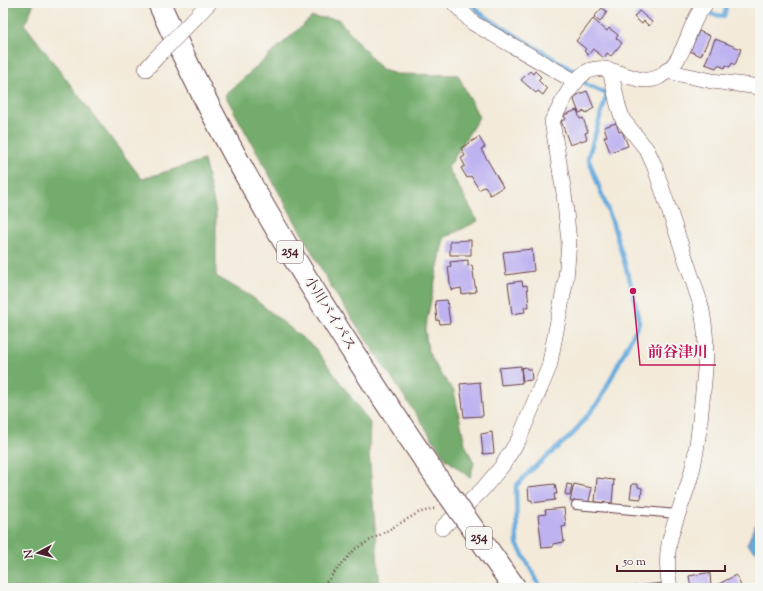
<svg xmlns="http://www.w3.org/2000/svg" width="763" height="591" font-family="'Sorts Mill Goudy','Noto Serif JP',serif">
  <rect width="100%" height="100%" fill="#f6f6f2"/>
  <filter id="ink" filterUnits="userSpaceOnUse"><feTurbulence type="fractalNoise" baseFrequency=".025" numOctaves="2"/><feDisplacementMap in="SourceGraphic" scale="8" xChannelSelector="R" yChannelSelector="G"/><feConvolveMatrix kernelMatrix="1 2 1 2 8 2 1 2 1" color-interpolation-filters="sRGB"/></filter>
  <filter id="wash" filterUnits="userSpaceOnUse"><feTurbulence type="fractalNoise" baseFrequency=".012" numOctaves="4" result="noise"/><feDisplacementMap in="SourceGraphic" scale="16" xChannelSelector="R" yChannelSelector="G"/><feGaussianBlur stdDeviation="0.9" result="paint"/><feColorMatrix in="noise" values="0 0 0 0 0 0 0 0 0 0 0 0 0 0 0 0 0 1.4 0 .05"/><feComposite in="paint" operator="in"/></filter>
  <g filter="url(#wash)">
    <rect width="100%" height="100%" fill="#f3ead9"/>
    <g fill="#73ac6c" stroke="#5e664c">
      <polygon points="3,3 34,3 25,25 142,179 204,160 216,212 216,276 252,297 315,348 370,423 369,452 380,588 3,588"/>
      <polygon points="312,17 338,19 381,69 396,74 458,75 479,117 448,168 478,221 444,238 425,329 428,351 440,373 454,391 465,444 474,463 470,478 446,459 333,290 225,95"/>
    </g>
    <polygon fill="#68abdd" stroke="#596584" points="760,517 760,554 747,545 754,527"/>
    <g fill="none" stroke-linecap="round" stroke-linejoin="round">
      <g stroke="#68abdd" stroke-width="4.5">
        <polyline points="471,3 481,14 574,71 587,85 607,94 588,158 612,221 633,291 639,323 600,400 572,435 529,472 516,486 517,544 541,588"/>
        <polyline points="693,3 708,14 724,16 727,3"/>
        <polyline points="754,3 760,11"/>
      </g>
    </g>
    <g id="blocks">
      <g fill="#beb2f0">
        <polygon points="602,8 607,12 600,22 594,17"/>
        <polygon points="639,11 652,22 649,26 644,21 642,24 634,17"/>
        <polygon points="593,19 607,31 609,28 618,35 616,38 622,43 611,56 607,53 604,58 593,49 588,55 584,51 586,49 576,41"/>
        <polygon points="699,31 710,36 701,56 690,51"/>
        <polygon points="715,39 741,49 735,65 732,63 730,67 726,65 725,68 718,65 716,68 705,64"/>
        <polygon points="530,71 533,74 535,71 541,77 538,80 547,89 543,95 538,91 536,93 521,80"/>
        <polygon points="587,91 594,108 586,113 585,111 579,113 574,100 577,95"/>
        <polygon points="577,110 580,119 583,118 588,132 585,133 587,139 570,145 561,121 566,119 564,115"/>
        <polygon points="616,123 619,132 622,131 628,146 610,152 604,137 607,136 604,127"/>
        <polygon points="479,137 485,147 481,149 503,187 490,195 485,186 479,190 471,176 467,178 461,168 465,166 461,158 465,156 461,148"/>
        <polygon points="471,240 471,255 450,255 450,241"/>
        <polygon points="532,249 534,271 506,275 503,252"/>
        <polygon points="468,260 468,266 472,265 476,292 462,294 461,288 451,290 448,267 451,266 450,262"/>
        <polygon points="522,281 523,286 527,285 529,307 524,307 525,312 512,314 508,283"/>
        <polygon points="447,300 450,323 440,324 439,320 437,321 435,301"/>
        <polygon points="521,366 522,383 501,385 499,368"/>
        <polygon points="526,367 527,369 531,369 532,380 523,381 521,368"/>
        <polygon points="480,382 483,416 464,417 460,384"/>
        <polygon points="492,432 494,453 483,454 481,434"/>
        <polygon points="597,478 614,480 612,503 595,502"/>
        <polygon points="555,484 557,494 554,494 555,500 532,503 532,500 529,500 528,487"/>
        <polygon points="567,484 572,485 570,496 565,494"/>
        <polygon points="574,484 592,488 588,505 570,501"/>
        <polygon points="632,484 638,484 638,487 642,488 641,499 630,498"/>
        <polygon points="564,508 566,526 562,527 564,542 553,544 553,547 542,548 538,515 546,514 545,510"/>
        <polygon points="706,573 710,573 711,588 691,588 689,576"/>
        <polygon points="736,575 742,588 716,588 715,586"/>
        <polygon points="663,583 663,588 628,588 628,587"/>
      </g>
    </g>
  </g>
  <g filter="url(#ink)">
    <use href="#blocks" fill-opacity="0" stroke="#633d45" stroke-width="1"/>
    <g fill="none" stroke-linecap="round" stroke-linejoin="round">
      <defs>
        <polyline id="lane" points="576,505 677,514"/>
        <g id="street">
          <polyline points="454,3 473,23 576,82"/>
          <polyline points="194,19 209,3"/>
          <polyline points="146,69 156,58"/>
          <path d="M610 70 618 105 623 120 647 150 654 165 700 302C710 343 705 370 701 411 699 431 697 451 692 471 681 517 660 537 670 588"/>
          <polyline points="666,71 712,81 760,87"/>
          <path d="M442 528 482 490 502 466 519 439 549 367 566 279 569 242 564 193 552 121C561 106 569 86 582 75 606 55 634 90 659 77 682 64 685 40 696 18 698 13 703 8 706 3"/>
        </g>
        <path id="highway" d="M159 3C236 175 337 333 444 488"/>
      </defs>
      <use href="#lane" stroke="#633d45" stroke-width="10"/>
      <use href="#street" stroke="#633d45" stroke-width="16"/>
      <use href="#highway" stroke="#633d45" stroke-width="24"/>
      <polyline stroke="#633d45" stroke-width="2.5" stroke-dasharray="1 3" stroke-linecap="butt" points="321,588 355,549 418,513 437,508"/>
      <use href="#lane" stroke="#fff" stroke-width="8"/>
      <use href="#street" stroke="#fff" stroke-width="15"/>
      <use href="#highway" stroke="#fff" stroke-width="22"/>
      <defs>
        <polyline id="street-bridge" points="156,58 194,19"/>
        <polyline id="highway-bridge" points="444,488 515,588"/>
      </defs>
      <use href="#street-bridge" stroke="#633d45" stroke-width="16" stroke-linecap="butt"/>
      <use href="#highway-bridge" stroke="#633d45" stroke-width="24" stroke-linecap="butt"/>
      <use href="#street-bridge" stroke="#fff" stroke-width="15"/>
      <use href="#highway-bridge" stroke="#fff" stroke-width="22"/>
    </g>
  </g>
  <g text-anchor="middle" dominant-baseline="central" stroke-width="4" stroke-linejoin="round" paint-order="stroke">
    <g fill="#f6f6f2" stroke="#7e6067" stroke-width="1">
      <rect x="277" y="241" width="26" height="22" rx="3"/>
      <rect x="466" y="527" width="26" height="22" rx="3"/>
    </g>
    <g font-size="13" font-weight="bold" fill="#4a1f2b">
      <text x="290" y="252">254</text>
      <text x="479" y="538">254</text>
    </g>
    <g font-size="14" fill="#4a1f2b" stroke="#f6f6f2">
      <text transform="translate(329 314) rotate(58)">小川バイパス</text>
    </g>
  </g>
  <path fill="none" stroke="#c2185b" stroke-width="1.5" d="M633 291L640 365H716"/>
  <circle fill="#c2185b" stroke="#f6f6f2" stroke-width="1.5" cx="633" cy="291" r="4"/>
  <g font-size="15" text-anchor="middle" font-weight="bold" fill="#c2185b" stroke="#f6f6f2" stroke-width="4" stroke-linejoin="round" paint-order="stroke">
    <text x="678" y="357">前谷津川</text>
  </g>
  <rect width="763" height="591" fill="none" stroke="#f6f6f2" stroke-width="16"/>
  <g transform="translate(38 553) rotate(263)" stroke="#f6f6f2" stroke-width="3" paint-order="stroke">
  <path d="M0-3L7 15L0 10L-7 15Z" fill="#4a1f2b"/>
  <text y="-6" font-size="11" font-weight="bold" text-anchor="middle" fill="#4a1f2b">N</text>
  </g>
  <path d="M617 565v6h108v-6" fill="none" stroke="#4a1f2b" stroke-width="2"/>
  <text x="623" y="565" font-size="12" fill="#4a1f2b" stroke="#f6f6f2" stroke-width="3" paint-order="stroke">50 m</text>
</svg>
